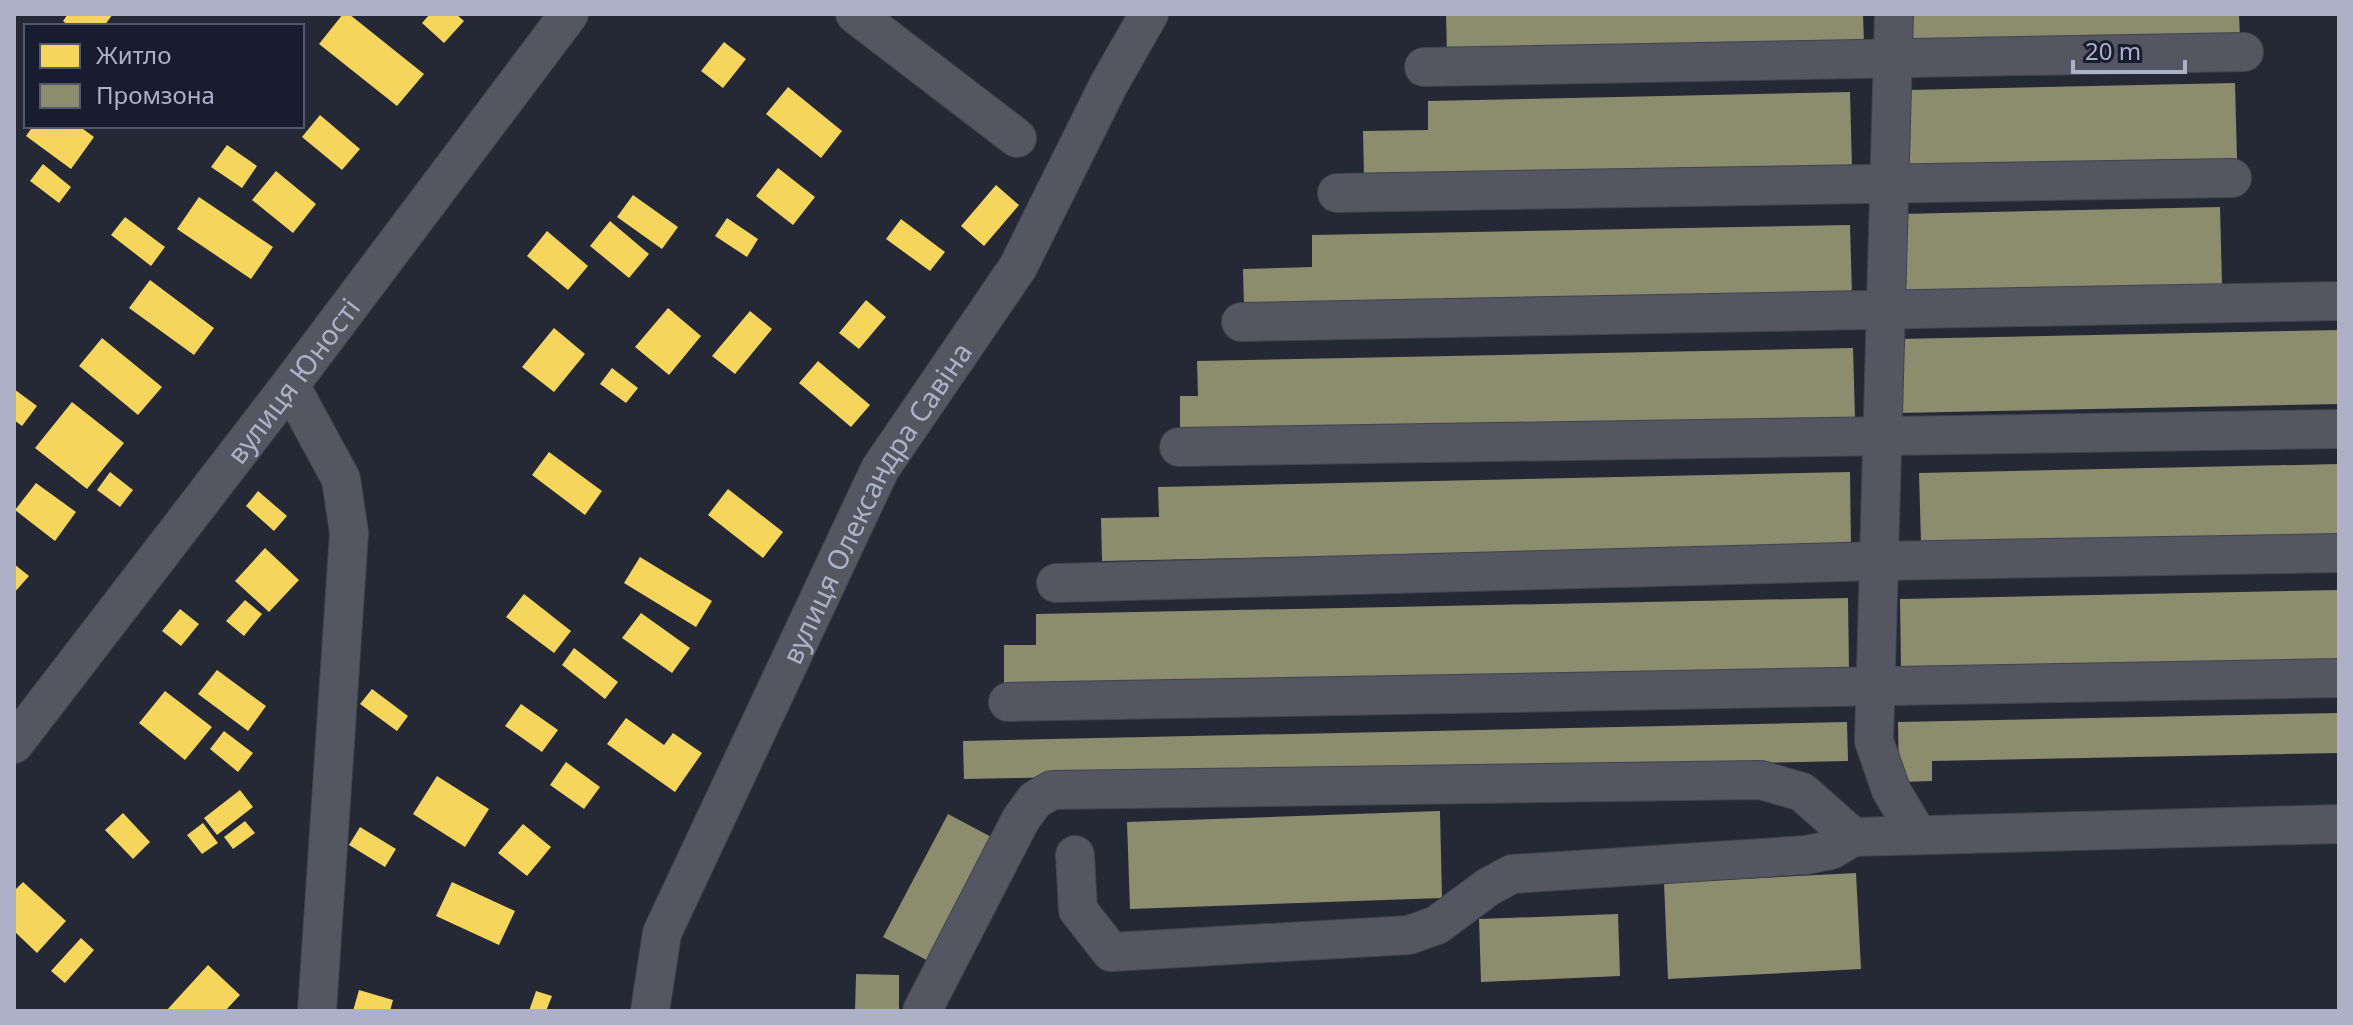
<svg xmlns="http://www.w3.org/2000/svg" width="2353" height="1025" font-family="'Noto Sans',sans-serif">
  <rect width="100%" height="100%" fill="#252835"/>
  <g fill="#f6d55c">
    <polygon points="68,14 113,14 104,26 69,26 63,21"/>
    <polygon points="343,14 349,14 424,74 397,106 319,44"/>
    <polygon points="430,14 456,14 464,21 444,43 422,23"/>
    <polygon points="724,42 746,59 723,88 701,71"/>
    <polygon points="788,87 842,131 821,158 766,114"/>
    <polygon points="320,115 360,149 342,170 302,137"/>
    <polygon points="33,126 79,126 94,137 71,169 26,136"/>
    <polygon points="227,145 257,166 242,188 211,167"/>
    <polygon points="43,164 71,187 59,203 30,181"/>
    <polygon points="778,168 815,197 793,225 756,196"/>
    <polygon points="276,171 316,204 293,233 252,200"/>
    <polygon points="996,185 1019,205 984,246 961,226"/>
    <polygon points="633,195 678,227 662,249 617,217"/>
    <polygon points="199,197 273,247 251,279 177,229"/>
    <polygon points="125,217 165,247 151,266 111,235"/>
    <polygon points="727,218 758,239 747,257 715,236"/>
    <polygon points="901,219 945,252 930,271 886,239"/>
    <polygon points="610,221 649,254 629,278 590,246"/>
    <polygon points="547,231 588,266 568,290 527,256"/>
    <polygon points="150,280 214,328 194,355 129,308"/>
    <polygon points="866,300 886,317 859,349 839,333"/>
    <polygon points="668,308 701,336 669,375 635,347"/>
    <polygon points="750,311 772,329 735,374 712,356"/>
    <polygon points="554,328 585,354 554,392 522,367"/>
    <polygon points="102,338 162,387 138,415 79,366"/>
    <polygon points="818,361 870,405 851,427 799,383"/>
    <polygon points="612,368 638,388 626,403 600,384"/>
    <polygon points="14,389 37,406 22,426 14,420"/>
    <polygon points="72,402 124,443 87,489 35,448"/>
    <polygon points="549,452 602,491 585,515 532,475"/>
    <polygon points="110,472 133,490 120,507 97,490"/>
    <polygon points="36,483 76,512 55,541 15,510"/>
    <polygon points="728,489 783,532 763,558 708,515"/>
    <polygon points="258,491 287,516 274,531 246,506"/>
    <polygon points="265,548 299,580 269,612 235,581"/>
    <polygon points="640,557 712,601 696,627 624,583"/>
    <polygon points="14,564 29,576 14,593"/>
    <polygon points="524,594 571,631 554,653 506,617"/>
    <polygon points="245,600 262,614 244,636 226,621"/>
    <polygon points="180,609 199,624 181,646 162,631"/>
    <polygon points="641,613 690,648 672,673 622,638"/>
    <polygon points="574,648 618,682 605,699 562,665"/>
    <polygon points="217,670 266,706 248,731 198,694"/>
    <polygon points="372,689 408,716 397,731 360,704"/>
    <polygon points="165,691 212,727 185,760 139,723"/>
    <polygon points="521,704 558,730 542,752 505,726"/>
    <polygon points="626,718 664,745 673,733 702,753 675,792 607,744"/>
    <polygon points="224,731 253,753 238,772 210,749"/>
    <polygon points="566,762 600,787 584,809 550,785"/>
    <polygon points="437,776 489,809 465,847 413,814"/>
    <polygon points="240,790 253,807 217,835 204,818"/>
    <polygon points="123,813 150,842 133,859 105,830"/>
    <polygon points="245,821 255,833 233,849 224,837"/>
    <polygon points="203,823 218,843 202,854 187,835"/>
    <polygon points="523,824 551,847 527,876 498,853"/>
    <polygon points="360,827 396,849 385,867 349,845"/>
    <polygon points="23,882 66,921 37,953 14,931 14,891"/>
    <polygon points="452,882 515,911 499,945 436,916"/>
    <polygon points="81,938 94,950 65,983 51,971"/>
    <polygon points="208,965 240,995 225,1011 166,1011"/>
    <polygon points="359,990 393,1000 390,1011 353,1011"/>
    <polygon points="536,991 552,996 546,1011 529,1011"/>
  </g>
  <g fill="#8c8c6e">
    <polygon points="1446,14 1863,14 1864,46 1447,55"/>
    <polygon points="1913,14 2239,14 2240,38 1913,45"/>
    <polygon points="2235,83 2237,160 1910,167 1908,90"/>
    <polygon points="1850,92 1852,167 1364,177 1363,131 1428,130 1428,101"/>
    <polygon points="2220,207 2222,285 1902,291 1900,214"/>
    <polygon points="1850,225 1852,295 1244,308 1243,269 1312,267 1312,235"/>
    <polygon points="2339,330 2339,404 1898,413 1897,339"/>
    <polygon points="1853,348 1855,418 1180,432 1180,396 1198,396 1197,361"/>
    <polygon points="2339,464 2339,534 1921,542 1919,473"/>
    <polygon points="1850,472 1851,546 1102,561 1101,518 1159,517 1158,487"/>
    <polygon points="2339,590 2339,660 1901,669 1900,599"/>
    <polygon points="1848,598 1849,670 1004,687 1004,645 1036,645 1036,614"/>
    <polygon points="2339,713 2339,753 1932,761 1932,781 1899,782 1898,722"/>
    <polygon points="1847,722 1848,761 964,779 963,741"/>
    <polygon points="1440,811 1442,898 1130,909 1127,822"/>
    <polygon points="948,814 997,840 932,963 883,937"/>
    <polygon points="1856,873 1861,969 1668,979 1664,883"/>
    <polygon points="1618,914 1620,976 1481,982 1479,919"/>
    <polygon points="856,974 899,975 899,1011 855,1011"/>
  </g>
  <g fill="none" stroke-linecap="round" stroke-linejoin="round">
    <defs>
      <g id="minor">
        <polyline points="855,14 1017,138"/>
        <polyline points="1894,14 1874,741 1891,790 1918,835"/>
        <polyline points="1424,67 2244,52"/>
        <polyline points="1337,193 2232,178"/>
        <polyline points="1241,322 2339,301"/>
        <polyline points="290,385 341,479 349,533 317,1011"/>
        <polyline points="1179,447 2339,429"/>
        <polyline points="1056,583 1879,561 2339,553"/>
        <polyline points="1008,702 2339,678"/>
        <path id="s1" d="M14 744 290 385 569 14"/>
        <polyline points="1075,855 1078,910 1111,952 1409,935 1437,925 1488,887 1512,874 1806,855 1831,850 1853,837"/>
        <path id="s2" d="M650 1011 662 933 880 469 1018 267 1109 84 1149 14"/>
        <polyline points="922,1011 1021,819 1035,800 1052,790 1761,780 1802,792 1853,837 2339,824"/>
      </g>
    </defs>
    <use href="#minor" stroke="#41434d" stroke-width="40"/>
    <use href="#minor" stroke="#545762" stroke-width="38"/>
  </g>
  <g text-anchor="middle" dominant-baseline="central" stroke-width="8" stroke-linejoin="round" paint-order="stroke">
    <g font-size="28" fill="#adb1c7" stroke="#181c2f">
      <text stroke="none"><textPath href="#s1" startOffset="458">вулиця Юності</textPath></text>
      <text stroke="none"><textPath href="#s2" startOffset="560">вулиця Олександра Савіна</textPath></text>
    </g>
  </g>
  <rect width="2353" height="1025" fill="none" stroke="#adb1c7" stroke-width="32"/>
  <rect x="24" y="24" width="280" height="104" fill="#181c2f" stroke="#54586c" stroke-width="2"/>
  <rect x="40" y="44" width="40" height="24" fill="#f6d55c" stroke="#54586c" stroke-width="2"/>
  <text x="96" y="64" font-size="24" fill="#adb1c7">Житло</text>
  <rect x="40" y="84" width="40" height="24" fill="#8c8c6e" stroke="#54586c" stroke-width="2"/>
  <text x="96" y="104" font-size="24" fill="#adb1c7">Промзона</text>
  <path d="M2073 60v12h112v-12" fill="none" stroke="#adb1c7" stroke-width="4"/>
  <text x="2085" y="60" font-size="24" fill="#adb1c7" stroke="#181c2f" stroke-width="6" paint-order="stroke">20 m</text>
</svg>
